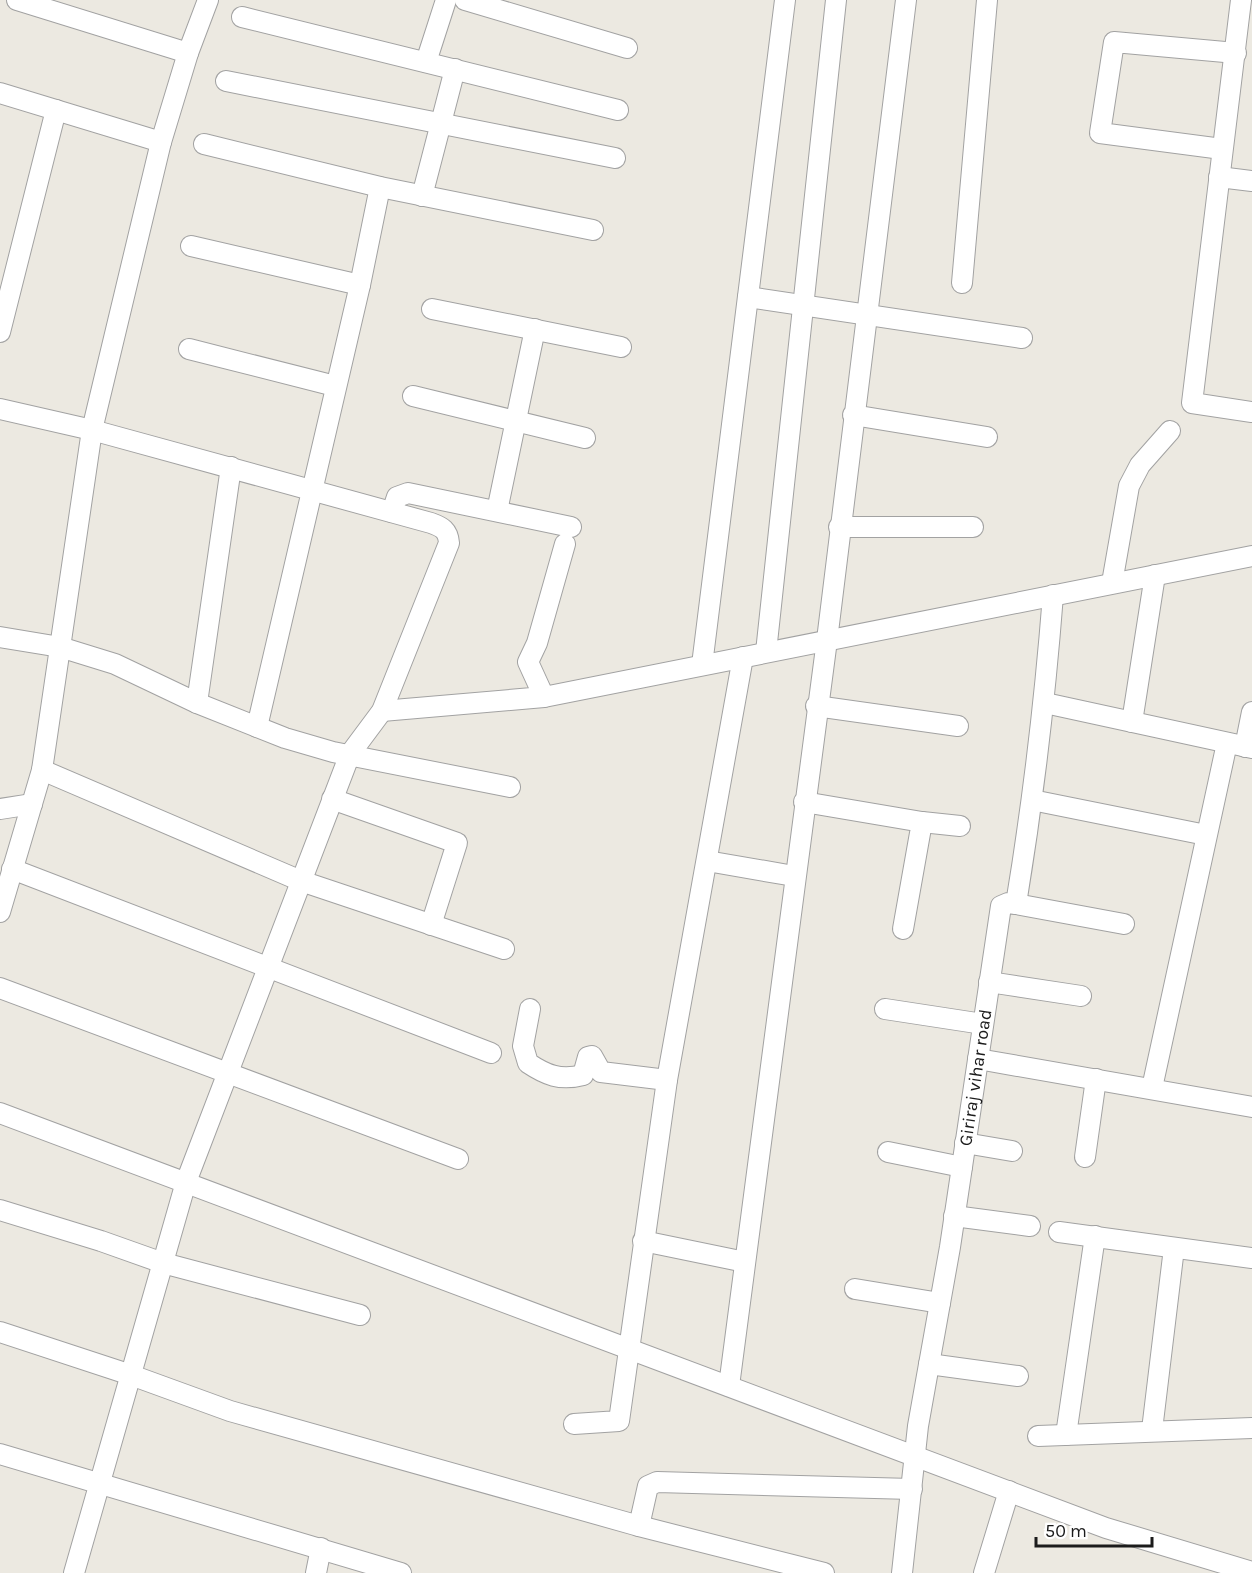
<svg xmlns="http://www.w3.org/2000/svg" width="1252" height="1573" font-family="Karla,sans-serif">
  <rect width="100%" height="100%" fill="#ece9e1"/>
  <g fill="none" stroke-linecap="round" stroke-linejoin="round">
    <defs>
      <g id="minor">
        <polyline points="17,0 188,53"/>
        <polyline points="465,0 627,48"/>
        <polyline points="1241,0 1192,403 1252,412"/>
        <polyline points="242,17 618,110"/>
        <polyline points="426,62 446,0"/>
        <polyline points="226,81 615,158"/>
        <polyline points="0,93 161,142"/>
        <polyline points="204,144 380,187 593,230"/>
        <polyline points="1222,149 1100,133 1114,42 1236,53"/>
        <polyline points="1219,177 1252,181"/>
        <polyline points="422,196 455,69"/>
        <polyline points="191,246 360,285"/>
        <polyline points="962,283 987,0"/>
        <polyline points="748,297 1022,338"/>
        <polyline points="432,309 621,347"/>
        <polyline points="0,332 56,110"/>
        <polyline points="189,349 335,386"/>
        <polyline points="413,396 585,438"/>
        <path d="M0 409 92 430 431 523C442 527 448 530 449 543L382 711 350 754 186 1182 74 1573"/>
        <polyline points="853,415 987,437"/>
        <polyline points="497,511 535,329"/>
        <polyline points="392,512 397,497 408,493 571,527"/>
        <polyline points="839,527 973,527"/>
        <polyline points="1112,583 1129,486 1140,465 1170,431"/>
        <polyline points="0,637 60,647 115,664 197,703 285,738 333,752 510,787"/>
        <polyline points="766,652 836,0"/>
        <polyline points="702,665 785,0"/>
        <polyline points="544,697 1252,556"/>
        <polyline points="197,703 231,467"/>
        <polyline points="1045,703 1252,748"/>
        <polyline points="816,706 958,726"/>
        <polyline points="382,711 544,697 528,662 537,643 565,544"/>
        <polyline points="1132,722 1155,575"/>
        <polyline points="257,727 360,285 380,187"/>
        <polyline points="1245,747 1252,712"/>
        <polyline points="42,770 301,881 504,949"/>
        <polyline points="332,799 457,843 431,925"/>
        <polyline points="1032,800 1206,835"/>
        <polyline points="804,802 922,822 903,929"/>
        <polyline points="0,809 32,804"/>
        <polyline points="922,822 960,826"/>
        <polyline points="707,861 794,876"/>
        <polyline points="12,869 491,1053"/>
        <polyline points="1016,904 1124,924"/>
        <polyline points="0,912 42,770 92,430 161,142 188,53 208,0"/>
        <polyline points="989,982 1081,996"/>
        <polyline points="0,988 458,1159"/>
        <path d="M530 1009 523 1046 528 1063C546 1075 560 1081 583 1075L588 1057 592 1056 601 1072 667 1080"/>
        <polyline points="885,1009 983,1024"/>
        <polyline points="978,1059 1252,1107"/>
        <polyline points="1152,1088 1227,743"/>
        <polyline points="0,1113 1106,1528 1252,1572"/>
        <polyline points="965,1143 1012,1151"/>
        <polyline points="888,1152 962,1167"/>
        <polyline points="1085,1157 1096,1079"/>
        <polyline points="0,1210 101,1241 163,1263 360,1315"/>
        <polyline points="954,1216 1030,1226"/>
        <polyline points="1059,1232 1252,1258"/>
        <polyline points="643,1241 745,1262"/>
        <polyline points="855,1289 940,1303"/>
        <polyline points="0,1332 131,1375 230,1411 639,1526 824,1573"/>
        <polyline points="929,1364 1018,1376"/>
        <polyline points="729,1386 827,640 906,0"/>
        <polyline points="574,1424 619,1421 667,1080 743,657"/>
        <polyline points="1152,1430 1174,1248"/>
        <polyline points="1066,1435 1095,1236"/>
        <polyline points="1038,1436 1252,1428"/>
        <polyline points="0,1454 401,1573"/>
        <polyline points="639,1526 648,1486 657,1482 912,1489"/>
        <polyline points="316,1573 321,1548"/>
        <path id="s1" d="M902 1573 918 1426 950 1247 1001 906 1008 903 1016 904C1033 801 1045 699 1053 595"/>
        <polyline points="984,1573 1009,1491"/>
      </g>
    </defs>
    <use href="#minor" stroke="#a2a2a2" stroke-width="22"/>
    <use href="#minor" stroke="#fff" stroke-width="20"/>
  </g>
  <g text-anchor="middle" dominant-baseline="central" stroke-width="4.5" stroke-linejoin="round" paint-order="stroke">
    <g font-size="18" fill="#1b1b1b" stroke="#fff">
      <text stroke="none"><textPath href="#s1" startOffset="501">Giriraj vihar road</textPath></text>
    </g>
  </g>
  <path d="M1036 1537v9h116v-9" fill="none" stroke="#1b1b1b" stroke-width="3"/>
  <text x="1045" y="1537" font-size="18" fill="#1b1b1b" stroke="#ffffff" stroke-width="4.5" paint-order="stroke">50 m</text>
</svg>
